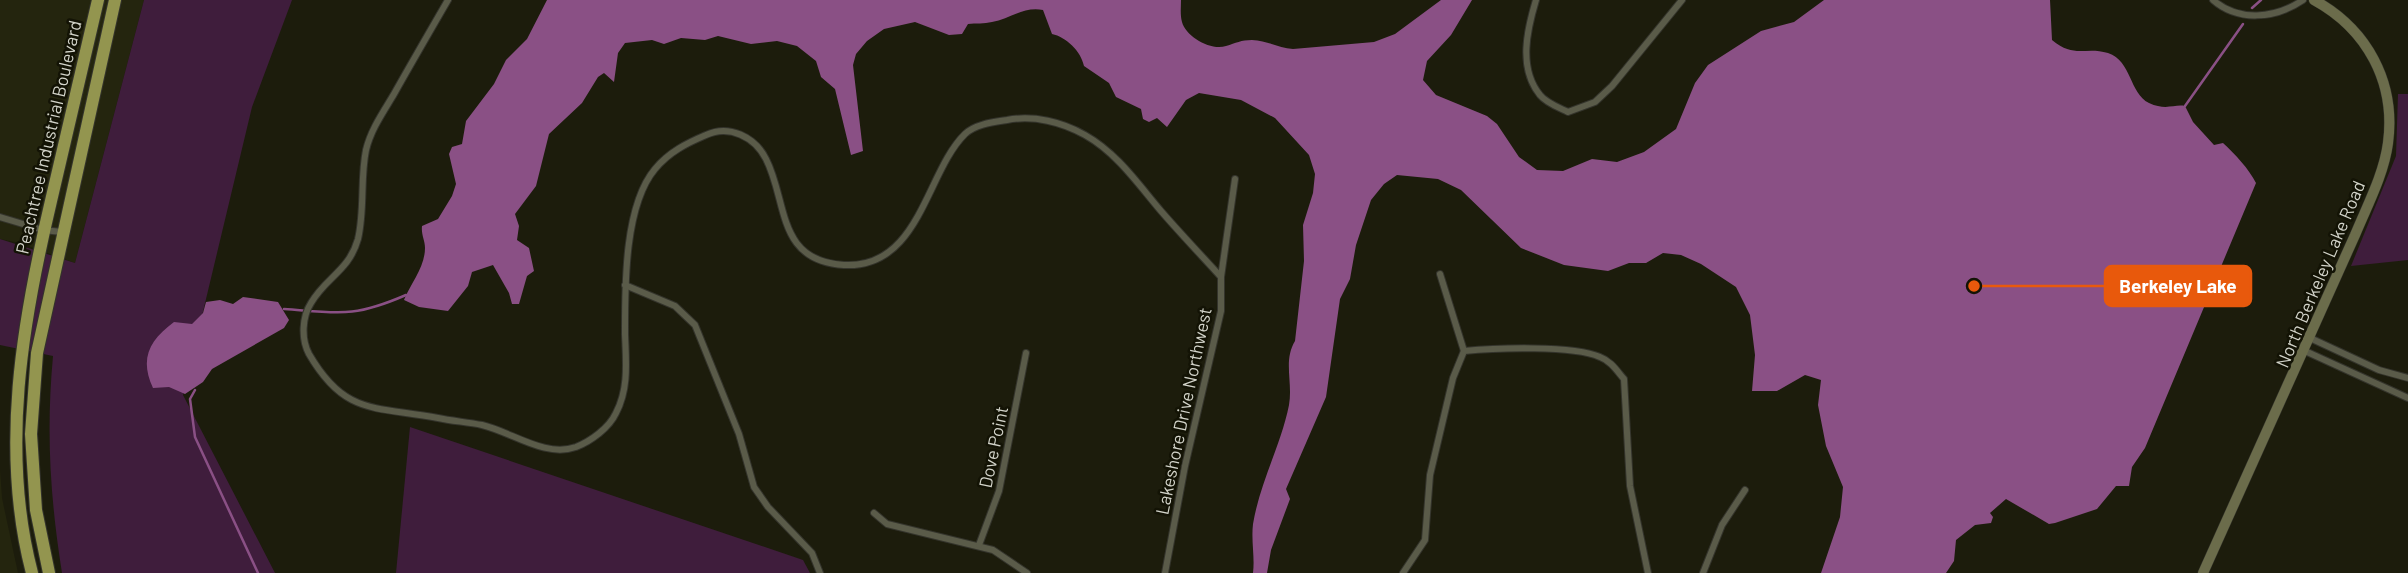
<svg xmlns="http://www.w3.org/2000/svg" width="2408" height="573" font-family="Barlow,sans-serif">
  <rect width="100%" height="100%" fill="#1c1c0c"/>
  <g fill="#24250e">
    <polygon points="0,0 144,0 75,263 20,243 0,239"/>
    <polygon points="0,470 2,498 18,573 0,573"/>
  </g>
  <g fill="#3f1d3c">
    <path d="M144 0H292L252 107 183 395 275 573H62C50 497 46 432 53 356L0 345V239L75 263Z"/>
    <polygon points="2398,94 2408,94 2408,260 2351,266 2396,156"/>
    <polygon points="410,427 803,560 810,573 396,573"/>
  </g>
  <g fill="#8a5085">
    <path d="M547 0H1181C1181 7 1180 15 1182 22 1186 37 1211 51 1226 46 1236 43 1241 40 1252 40 1268 41 1279 48 1293 49L1374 42 1395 34 1441 0H1472L1451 35 1427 61 1423 80 1436 95 1487 116 1497 124 1519 157 1537 170 1563 171 1592 159 1617 162 1644 152 1676 129 1695 83 1708 65 1761 31 1794 22 1824 0H2050L2052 40C2075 59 2085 46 2108 53 2132 61 2129 93 2149 103 2166 111 2174 104 2185 106L2193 122 2214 145 2223 143C2235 154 2249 169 2256 183L2145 448 2132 467 2129 486H2116L2097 509 2055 523 2049 524 2006 499 1990 513 1993 517 1991 523 1975 525 1956 540 1954 561 1946 573H1821L1840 517 1843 487 1826 446 1818 405 1821 380 1805 375 1777 391H1752L1755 355 1750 315 1736 287 1701 264 1681 255 1663 253 1646 263H1629L1608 271 1564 265 1521 248 1461 190 1438 179 1397 175 1384 184 1371 200 1356 245 1350 279 1340 299 1326 397 1286 489 1290 499 1271 550 1267 573H1253C1255 557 1251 541 1253 524 1260 482 1281 445 1289 405 1293 382 1283 361 1295 341L1304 261 1303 225 1313 193 1315 174 1309 155 1275 118 1241 100 1199 93 1186 100 1167 127 1157 118 1149 122 1143 119 1141 109 1116 97 1109 83 1084 66C1081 51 1066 37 1052 34L1043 10C1024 6 1009 19 992 22 984 24 976 23 968 24L962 34 949 35 915 22 884 29 867 41 856 54 853 65 863 151 851 155 835 89 821 77 816 61 797 46 777 41 751 44 718 36 705 40 681 38 664 44 652 40 625 43 618 53 614 82 604 73 598 77 582 103 549 134 536 186 515 214 519 226 517 240 529 248 534 271 527 276 519 304H512L509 293 493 265 472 272 468 286 448 311 419 307 404 300C411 283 425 267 425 248 425 240 421 235 422 226L438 219 452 196 456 184 449 154 452 147 462 144 466 121 494 84 506 60 527 39Z"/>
    <path d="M243 297 278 302 289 320 284 328 212 369 203 382 185 394 169 387 153 388C139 358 150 340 174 322L192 324 203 313 206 302 220 300 233 304Z"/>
  </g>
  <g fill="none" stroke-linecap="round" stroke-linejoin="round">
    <g stroke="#8a5085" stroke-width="2.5">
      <polyline points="2252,8 2261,0"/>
      <polyline points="2185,106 2243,24"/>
      <path d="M284 309C339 313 353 318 406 295"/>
      <polyline points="195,390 190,399 195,437 258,573"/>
    </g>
    <defs>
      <g id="street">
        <path d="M448 0C430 31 412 62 394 94 384 111 371 129 366 150 360 179 365 209 358 239 349 271 326 277 311 303 302 317 301 339 309 354 345 416 375 406 438 418 452 421 467 422 482 425 512 432 545 458 576 447 591 441 609 428 616 413 629 388 626 362 625 334 625 287 624 206 655 169 669 152 687 143 706 135 729 124 755 137 766 159 788 202 776 261 844 265 920 269 926 172 965 134 975 124 994 122 1007 120 1034 115 1062 122 1085 135 1117 153 1138 184 1161 211 1180 233 1201 255 1221 277V311L1185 466 1165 573"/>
        <path d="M1536 0C1527 30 1518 68 1540 95 1546 103 1560 108 1568 112L1595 102 1612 86 1682 0"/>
        <path d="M2213 0C2238 22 2275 19 2303 0"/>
        <polyline points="0,217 43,230 62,232"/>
        <polyline points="1440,274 1464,351"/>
        <polyline points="1221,277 1235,179"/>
        <polyline points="625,285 675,306 695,325 739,434 754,487 768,507 812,553 820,573"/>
        <polyline points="2310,338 2379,370 2408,378"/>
        <polyline points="2305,351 2408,398"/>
        <polyline points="874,513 887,524 993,550 1027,573"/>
        <polyline points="979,545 999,491 1026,353"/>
        <path d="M1403 573 1425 540 1430 475 1453 378 1464 351C1495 348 1573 345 1600 357 1611 361 1617 371 1624 379L1630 486 1648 573"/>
        <polyline points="1703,573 1722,525 1745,490"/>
      </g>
      <path id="secondary" d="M2203 573 2355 235C2367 206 2384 174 2388 143 2396 82 2367 29 2314 0"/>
      <g id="highway">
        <path d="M32 573C0 451 22 323 51 201 67 134 82 67 98 0"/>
        <polyline points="49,573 36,510 31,434 37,353 115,0"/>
      </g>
    </defs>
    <use href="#street" stroke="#34342c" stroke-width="8"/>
    <use href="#secondary" stroke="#34342c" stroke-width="11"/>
    <use href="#highway" stroke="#34342c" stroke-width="14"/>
    <use href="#street" stroke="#5a5b49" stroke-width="6"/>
    <use href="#secondary" stroke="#6b6c4b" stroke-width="10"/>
    <use href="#highway" stroke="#93954f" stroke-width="12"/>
  </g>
  <g text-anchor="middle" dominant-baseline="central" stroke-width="5" stroke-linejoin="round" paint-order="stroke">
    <g font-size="18" fill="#d3d4ca" stroke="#131305">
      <text transform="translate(48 137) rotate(-77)">Peachtree Industrial Boulevard</text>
      <text transform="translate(2320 274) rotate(-67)">North Berkeley Lake Road</text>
      <text transform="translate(1183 411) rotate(-78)">Lakeshore Drive Northwest</text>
      <text transform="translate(993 447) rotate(-78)">Dove Point</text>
    </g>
  </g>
  <path fill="none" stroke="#e8590c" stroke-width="2.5" d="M1974 286L2105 286"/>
  <circle fill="#e8590c" stroke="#131305" stroke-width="2.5" cx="1974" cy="286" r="7"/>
  <rect fill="#e8590c" stroke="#e8590c" stroke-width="2.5" x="2105" y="266" width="146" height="40" rx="7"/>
  <g font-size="19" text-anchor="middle" font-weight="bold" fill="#fff">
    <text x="2178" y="293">Berkeley Lake</text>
  </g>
</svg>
